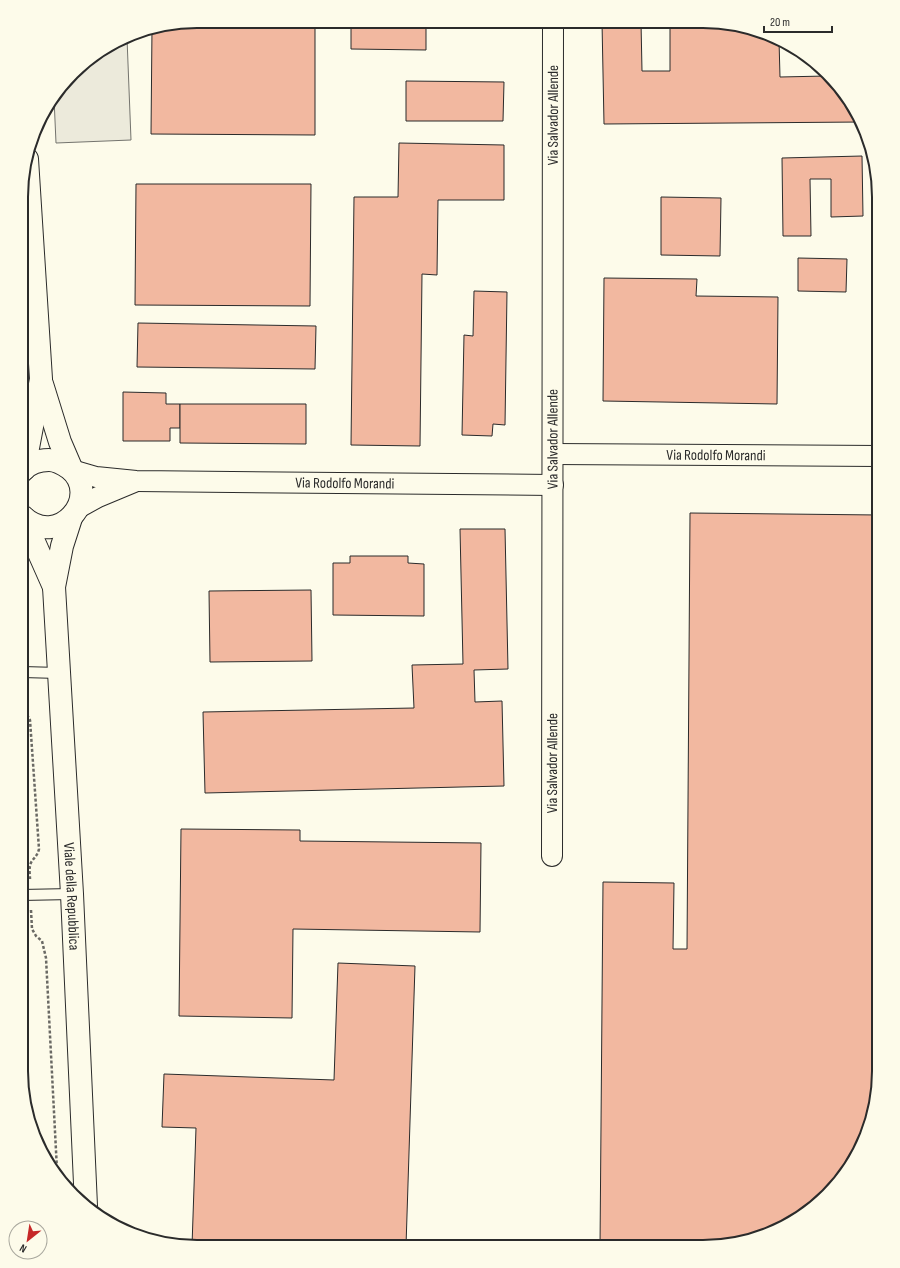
<svg xmlns="http://www.w3.org/2000/svg" width="900" height="1268" font-family="'Sofia Sans Condensed',sans-serif">
  <rect width="100%" height="100%" fill="#fdfbea"/>
  <polygon fill="#eceadb" stroke="#74746e" points="127,38 131,140 56,143 54,98 81,64"/>
  <g fill="#f2b8a0" stroke="#2b2b2b">
    <polygon points="197,21 315,21 315,135 151,134 152,28"/>
    <polygon points="351,21 426,22 426,50 351,49"/>
    <polygon points="602,22 641,22 642,71 670,71 670,22 726,23 770,34 779,40 780,77 826,76 862,122 604,124"/>
    <polygon points="406,81 504,82 503,121 406,121"/>
    <polygon points="399,143 504,145 504,200 438,200 437,275 422,274 420,446 351,445 354,197 398,197"/>
    <polygon points="862,156 863,216 831,217 831,179 810,179 811,236 783,236 782,158"/>
    <polygon points="136,184 311,184 310,306 135,305"/>
    <polygon points="661,197 721,198 720,256 661,255"/>
    <polygon points="798,258 847,259 846,292 798,291"/>
    <polygon points="604,278 697,279 696,296 778,297 777,404 603,401"/>
    <polygon points="474,291 507,292 505,425 493,424 492,436 462,435 464,335 473,336"/>
    <polygon points="138,323 316,326 315,369 137,367"/>
    <polygon points="123,392 166,393 166,404 180,404 180,428 170,428 170,441 123,441"/>
    <polygon points="180,404 306,404 306,444 180,443"/>
    <polygon points="690,513 879,515 879,1083 870,1128 849,1169 819,1204 781,1229 703,1247 600,1247 603,882 674,883 673,949 687,949"/>
    <polygon points="460,529 505,529 508,669 474,670 475,702 502,701 504,786 205,793 203,712 414,708 412,665 463,664"/>
    <polygon points="350,556 408,556 408,563 424,564 424,616 333,615 333,563 350,563"/>
    <polygon points="311,590 312,661 210,662 209,591"/>
    <polygon points="181,829 300,830 300,841 481,843 480,932 293,929 292,1018 179,1016"/>
    <polygon points="338,963 415,966 406,1246 192,1246 196,1128 162,1127 164,1074 334,1080"/>
  </g>
  <g fill="none" stroke-linecap="round" stroke-linejoin="round">
    <defs>
      <g id="lane">
        <polyline points="22,672 59,673"/>
        <polyline points="21,895 72,894"/>
      </g>
      <g id="street">
        <path id="s1" d="M553 454 879 456"/>
        <path id="s2" d="M72 470 96 477 136 481 553 485"/>
        <polyline points="78,508 98,497 134,482"/>
        <path id="s3" d="M552 856 553 22"/>
      </g>
      <g id="secondary">
        <polyline points="42,384 60,442 72,470"/>
        <polyline points="24,469 41,379 27,159"/>
        <path d="M22 516C58 551 104 496 69 468 63 464 57 460 49 460 39 460 29 463 22 471"/>
        <polyline points="23,517 54,587"/>
        <path id="s4" d="M71 518 62 546 54 587 72 894 86 1206"/>
      </g>
    </defs>
    <use href="#lane" stroke="#2b2b2b" stroke-width="12"/>
    <use href="#street" stroke="#2b2b2b" stroke-width="22"/>
    <use href="#secondary" stroke="#2b2b2b" stroke-width="24"/>
    <g stroke="#6a6964" stroke-width="2.5" stroke-dasharray="3 2" stroke-linecap="butt">
      <polyline points="22,631 25,626 22,579"/>
      <path d="M22 706 30 720 39 849C37 858 31 859 30 866 29 870 30 875 30 879"/>
      <polyline points="31,910 32,929 36,936 42,941 46,958 57,1170"/>
    </g>
    <use href="#lane" stroke="#fdfbea" stroke-width="10"/>
    <use href="#street" stroke="#fdfbea" stroke-width="20"/>
    <use href="#secondary" stroke="#fdfbea" stroke-width="22"/>
  </g>
  <g text-anchor="middle" dominant-baseline="central" stroke-width="3" stroke-linejoin="round" paint-order="stroke">
    <g font-size="15" fill="#2b2b2b" stroke="#fdfbea">
      <text stroke="none"><textPath href="#s3" startOffset="741">Via Salvador Allende</textPath></text>
      <text stroke="none"><textPath href="#s3" startOffset="417">Via Salvador Allende</textPath></text>
      <text stroke="none"><textPath href="#s1" startOffset="163">Via Rodolfo Morandi</textPath></text>
      <text stroke="none"><textPath href="#s2" startOffset="274">Via Rodolfo Morandi</textPath></text>
      <text stroke="none"><textPath href="#s3" startOffset="93">Via Salvador Allende</textPath></text>
      <text stroke="none"><textPath href="#s4" startOffset="381">Viale della Repubblica</textPath></text>
    </g>
  </g>
  <path d="M0 0H900V1268H0ZM197 28H703A169 169 0 0 1 872 197V1071A169 169 0 0 1 703 1240H197A169 169 0 0 1 28 1071V197A169 169 0 0 1 197 28Z" fill="#fdfbea" fill-rule="evenodd"/>
  <path fill="none" stroke="#2b2b2b" stroke-width="2" d="M197 28H703A169 169 0 0 1 872 197V1071A169 169 0 0 1 703 1240H197A169 169 0 0 1 28 1071V197A169 169 0 0 1 197 28Z"/>
  <g transform="translate(28 1240) rotate(210)"><circle r="19" fill="#fdfbea" stroke="#a9a89e"/>
  <path d="M0-3L7 15L0 10L-7 15Z" fill="#c62828"/>
  <text y="-6" font-size="11" font-weight="bold" text-anchor="middle" fill="#2b2b2b">N</text>
  </g>
  <path d="M764 26v6h68v-6" fill="none" stroke="#2b2b2b" stroke-width="2"/>
  <text x="770" y="26" font-size="12" fill="#2b2b2b" stroke="#fdfbea" stroke-width="3" paint-order="stroke">20 m</text>
</svg>
